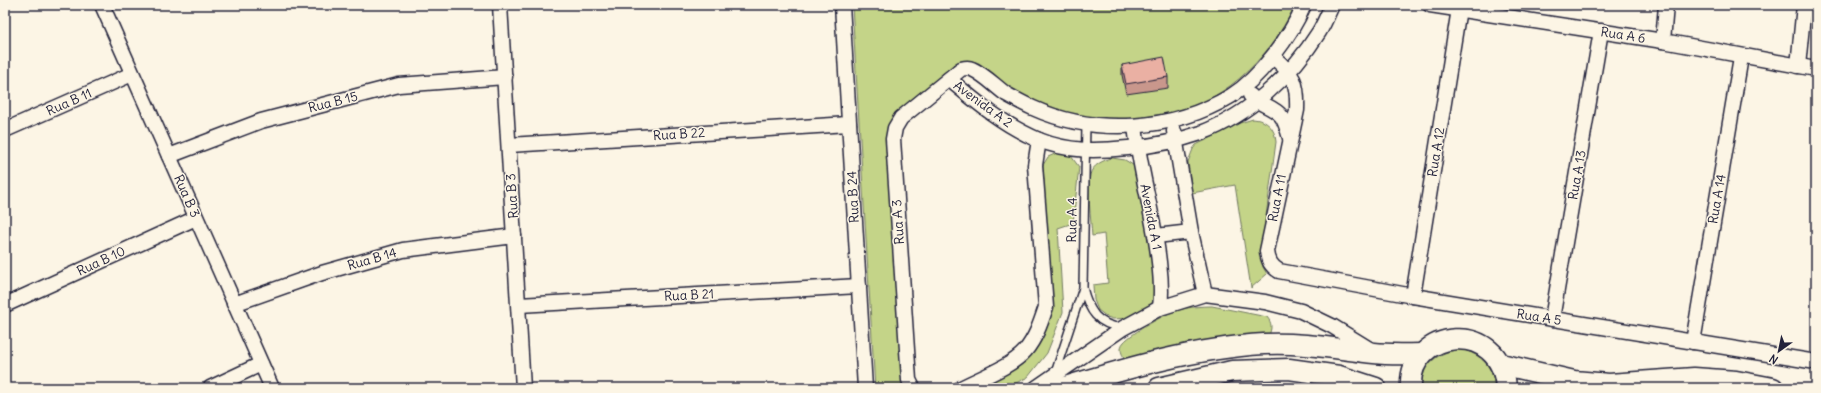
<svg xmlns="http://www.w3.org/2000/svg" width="1821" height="393" font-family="Delius,sans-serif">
  <rect width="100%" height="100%" fill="#fcf5e5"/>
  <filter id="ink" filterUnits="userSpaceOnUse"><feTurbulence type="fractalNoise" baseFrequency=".025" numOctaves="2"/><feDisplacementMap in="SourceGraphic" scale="8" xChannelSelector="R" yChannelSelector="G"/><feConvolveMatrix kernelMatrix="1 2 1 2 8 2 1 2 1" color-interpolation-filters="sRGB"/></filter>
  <g filter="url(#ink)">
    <g fill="#c4d488" stroke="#737b62">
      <path d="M852 5H1295C1268 62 1220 106 1157 118 1146 121 1132 119 1121 119 1109 119 1096 122 1084 119 1044 112 1008 91 979 63L961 65 887 142 903 384 905 388H875Z"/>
      <path d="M1253 119C1267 120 1275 128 1276 142L1261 253 1263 267 1267 274 1251 288 1235 185 1192 193 1188 162 1193 149 1196 145 1240 123Z"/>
      <polygon points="1057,153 1071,156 1079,167 1073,223 1058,228 1063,312 1047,353 1028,377 1006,388 976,388 1027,360 1033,351 1051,306 1043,165 1048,157"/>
      <path d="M1112 158 1125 160 1136 167 1158 284 1156 298 1150 305 1130 318 1113 319 1107 317 1098 310 1094 300 1093 285 1108 283 1104 234 1092 236C1091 221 1087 188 1090 175 1092 165 1104 160 1112 158Z"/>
      <path d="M1212 306 1267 317C1272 323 1272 328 1269 335L1127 361C1122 356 1118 348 1124 342 1132 333 1166 313 1178 310 1189 307 1200 306 1212 306Z"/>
      <path d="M1461 349C1482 355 1493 366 1495 388H1422C1420 364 1440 351 1461 349Z"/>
    </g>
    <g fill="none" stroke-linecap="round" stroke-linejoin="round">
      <defs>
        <g id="lane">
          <path d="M1086 124 1083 288C1089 311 1097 325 1123 328"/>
          <polyline points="1055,373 1083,288"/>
        </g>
        <g id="street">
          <polyline points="102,5 272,388"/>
          <polyline points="500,5 523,388"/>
          <polyline points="842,5 865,388"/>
          <polyline points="1430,5 1663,41 1816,69"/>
          <polyline points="1663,41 1666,5"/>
          <path d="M1273 57C1294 74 1298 83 1297 110L1267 251C1268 261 1271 266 1279 271L1413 296 1816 362"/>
          <polyline points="1798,66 1804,5"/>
          <path d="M949 79C976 102 1005 126 1039 140 1069 152 1096 151 1128 148 1152 146 1178 141 1201 133 1249 115 1292 75 1319 32 1324 24 1328 14 1332 5"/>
          <path d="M1250 95C1259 105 1274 106 1282 117 1286 123 1288 131 1290 138"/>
          <path d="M1135 126C1140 172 1154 216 1159 262 1161 278 1162 292 1160 308"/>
          <polyline points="5,130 132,74"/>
          <polyline points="1174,131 1191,232 1205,294"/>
          <polyline points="509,145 849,124"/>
          <polyline points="169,156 261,121 399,85 505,77"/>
          <polyline points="1156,236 1191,232"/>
          <polyline points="1413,296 1459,9"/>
          <polyline points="234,304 322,273 403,250 514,236"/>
          <polyline points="5,305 196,218"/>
          <polyline points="519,305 859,286"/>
          <polyline points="1552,319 1601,31"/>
          <polyline points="1693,342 1741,57"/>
          <polyline points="210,388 261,364"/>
          <path d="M913 388 909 380 893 139 895 128 901 118 961 69C965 68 968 67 972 69 985 75 995 86 1006 94 1015 99 1024 104 1033 108 1095 136 1173 131 1231 96 1260 78 1291 36 1304 5"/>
          <path d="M961 388C980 378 1011 367 1025 351 1036 338 1041 322 1046 307L1035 165 1039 140"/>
          <polyline points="1036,388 1123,328 1160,308 1205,294 1265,302 1301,311 1332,326 1371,350"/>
        </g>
        <g id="secondary">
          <polyline points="1501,364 1574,381 1609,384 1694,378 1736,381 1773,388"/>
          <path d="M1062 388C1127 368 1196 348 1264 344 1301 342 1338 349 1374 353 1390 355 1406 354 1422 354"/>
          <polyline points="1159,388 1232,371 1289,369 1339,376 1376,388"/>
          <path d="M1411 388C1407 328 1502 318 1506 388"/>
        </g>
      </defs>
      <use href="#lane" stroke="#22223b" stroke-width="10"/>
      <use href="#street" stroke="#22223b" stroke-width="17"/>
      <use href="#secondary" stroke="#22223b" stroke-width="23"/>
      <use href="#lane" stroke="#fcf5e5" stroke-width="7"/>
      <use href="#street" stroke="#fcf5e5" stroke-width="14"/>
      <use href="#secondary" stroke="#fcf5e5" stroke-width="20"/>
    </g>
    <polygon fill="#c9978c" stroke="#22223b" points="1122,65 1168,77 1168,88 1126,94 1122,75"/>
    <polygon fill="#eab0a3" stroke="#22223b" points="1164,57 1168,77 1126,84 1122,65"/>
  </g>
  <g text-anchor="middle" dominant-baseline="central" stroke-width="3" stroke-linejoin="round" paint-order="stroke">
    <g font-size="13" fill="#22223b" stroke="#fcf5e5">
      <text transform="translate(1623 35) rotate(9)">Rua A 6</text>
      <text transform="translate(69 102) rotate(-24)">Rua B 11</text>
      <text transform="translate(333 102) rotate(-14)">Rua B 15</text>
      <text transform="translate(983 104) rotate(36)">Avenida A 2</text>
      <text transform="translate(679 134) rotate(-4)">Rua B 22</text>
      <text transform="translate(1436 152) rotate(-81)">Rua A 12</text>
      <text transform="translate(1577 175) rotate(-80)">Rua A 13</text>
      <text transform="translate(187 196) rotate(66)">Rua B 3</text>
      <text transform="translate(512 196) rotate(-94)">Rua B 3</text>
      <text transform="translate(853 197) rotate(-93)">Rua B 24</text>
      <text transform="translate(1277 198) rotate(-79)">Rua A 11</text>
      <text transform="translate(1717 199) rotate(-80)">Rua A 14</text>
      <text transform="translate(1151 217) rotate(79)">Avenida A 1</text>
      <text transform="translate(1072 220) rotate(-89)">Rua A 4</text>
      <text transform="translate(898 222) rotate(-94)">Rua A 3</text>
      <text transform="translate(372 259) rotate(-16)">Rua B 14</text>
      <text transform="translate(101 261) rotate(-25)">Rua B 10</text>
      <text transform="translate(689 295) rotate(-3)">Rua B 21</text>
      <text transform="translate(1539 317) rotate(9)">Rua A 5</text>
    </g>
  </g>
  <rect width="1821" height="393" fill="none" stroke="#fcf5e5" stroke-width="20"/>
  <rect x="10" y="10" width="1801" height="373" fill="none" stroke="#22223b" stroke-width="1.5" filter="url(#ink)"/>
  <g transform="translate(1779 351) rotate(213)" stroke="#fcf5e5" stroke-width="3" paint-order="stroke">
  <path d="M0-3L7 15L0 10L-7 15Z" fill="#22223b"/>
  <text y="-6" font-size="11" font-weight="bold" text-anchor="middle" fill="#22223b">N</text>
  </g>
</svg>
